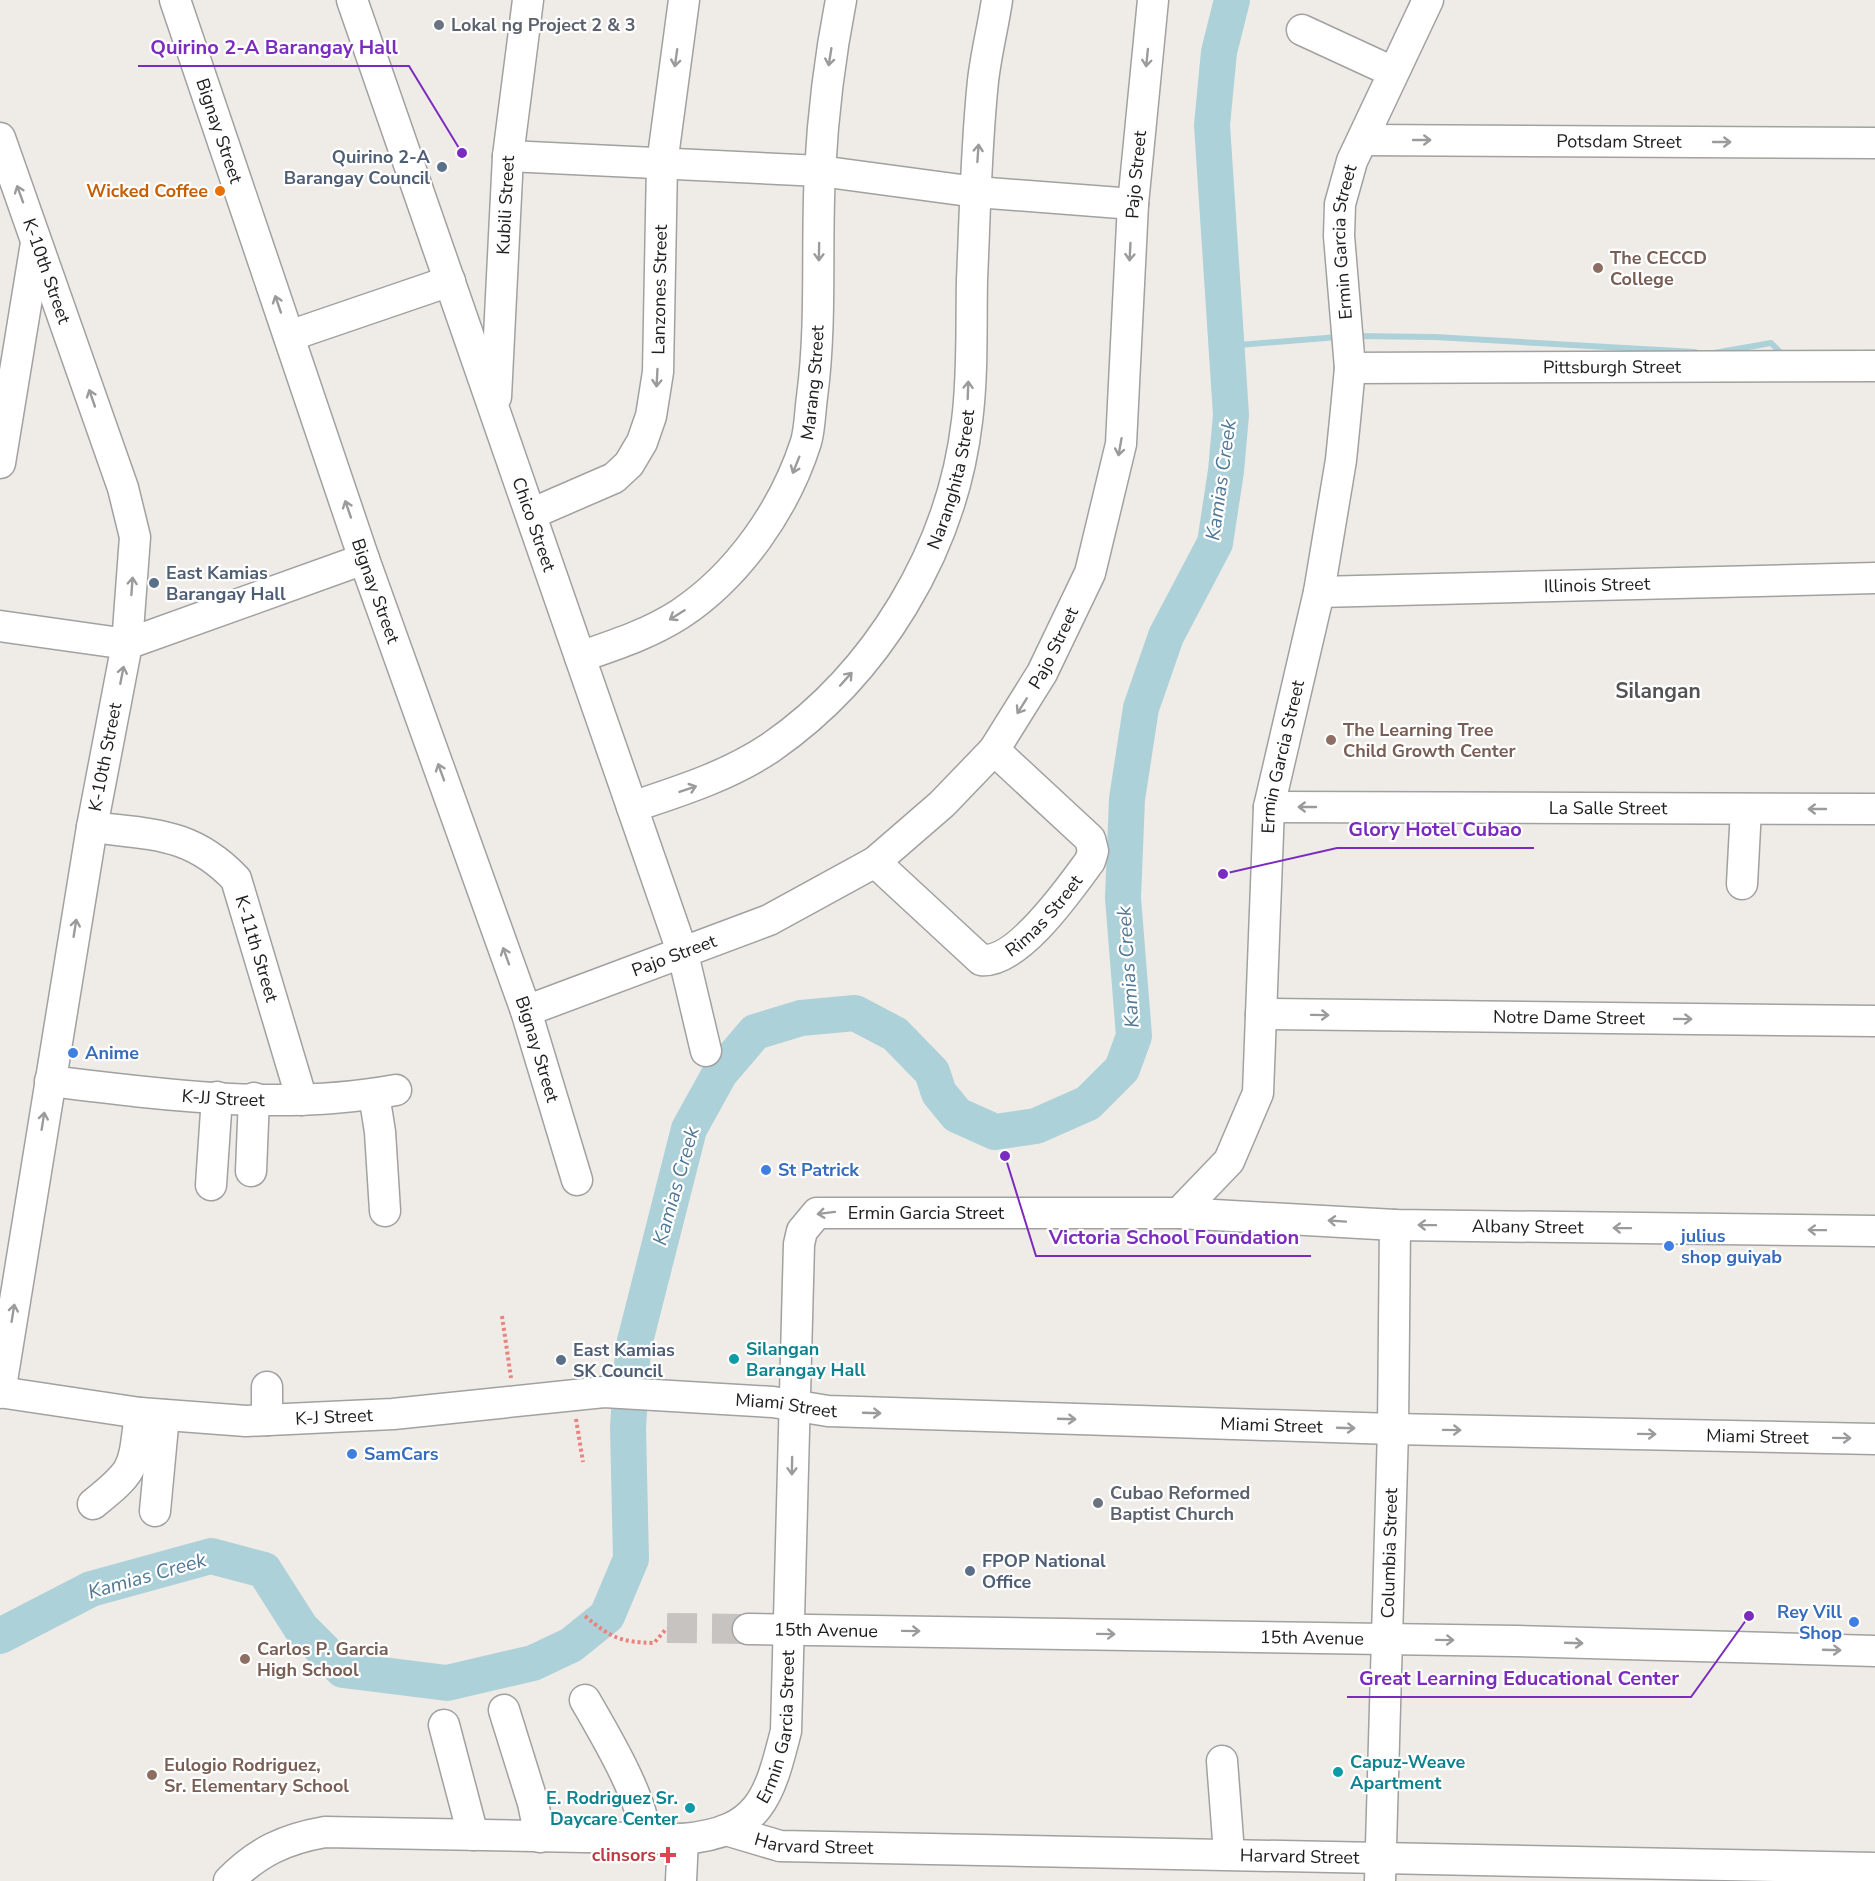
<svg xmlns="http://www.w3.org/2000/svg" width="1875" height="1881" font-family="'Nunito Sans',sans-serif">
  <rect width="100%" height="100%" fill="#efece8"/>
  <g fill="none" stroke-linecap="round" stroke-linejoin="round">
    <g stroke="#add1d8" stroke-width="6">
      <polyline points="1354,336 1435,337 1695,352"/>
      <polyline points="1226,346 1338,337"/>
      <polyline points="1714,353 1771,343 1784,356"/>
    </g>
    <polyline stroke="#add1d8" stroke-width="36" points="0,1636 91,1589 211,1556 264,1570 301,1628 343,1670 447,1683 533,1663 571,1645 607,1616 631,1559 628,1428 633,1349 689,1129 720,1073 755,1032 801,1018 855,1013 895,1034 932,1072 939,1093 957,1115 995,1132 1036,1126 1088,1103 1122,1069 1134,1036 1123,898 1127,799 1141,708 1166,636 1215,543 1226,471 1231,415 1212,125 1219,52 1232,0"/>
    <polyline stroke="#c6c3c0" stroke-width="30" stroke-dasharray="30 15" stroke-linecap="butt" points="667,1628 748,1629"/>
    <defs>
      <g id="minor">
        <path id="s1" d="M175 0 364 559 526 1011 577 1180"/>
        <path id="s2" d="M352 0 683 954 706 1051"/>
        <polyline points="1302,30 1393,72"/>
        <path id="s3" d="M0 138 123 488 135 537 127 644 92 827 0 1393"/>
        <path id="s4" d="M1364 140 1875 143"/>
        <polyline points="508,156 820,171 976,192 1133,204"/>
        <polyline points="289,336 450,281"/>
        <path id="s5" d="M1350 368 1875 366"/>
        <path id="s6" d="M496 397 508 156 528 0"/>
        <polyline points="0,463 36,243"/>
        <path id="s7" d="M531 514 614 478 629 464 642 442 651 416 658 372 662 164 684 0"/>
        <path id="s8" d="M1319 592 1875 578"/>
        <polyline points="0,626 127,644 364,559"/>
        <path id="s9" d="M580 657C615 645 649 634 680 614 739 575 785 508 806 442 810 428 810 411 812 397 822 322 816 246 820 171 823 113 830 56 841 0"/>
        <path id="s10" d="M632 807C680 791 728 776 770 748 877 674 952 550 967 421 973 375 971 326 972 280 975 214 976 147 983 81 986 54 993 27 997 0"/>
        <path id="s11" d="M1269 807 1875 809"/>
        <path id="s12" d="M92 827C153 835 191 832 236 879L302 1100"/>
        <path id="s13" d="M875 862 981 960C1018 964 1070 888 1090 861L1093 851 1090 839 994 750"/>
        <polyline points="1742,884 1746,809"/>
        <path id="s14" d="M526 1011 769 920 875 862 942 804 994 750 1042 673 1090 573 1121 444 1133 204 1153 0"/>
        <path id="s15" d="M1261 1014 1875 1021"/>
        <path id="s16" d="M50 1081C164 1095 282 1111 396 1090"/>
        <polyline points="374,1094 380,1132 385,1211"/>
        <polyline points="251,1171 254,1098"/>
        <polyline points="211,1185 217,1097"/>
        <path id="s17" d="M1179 1213 1229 1161 1258 1093 1269 807 1319 592 1341 460 1346 410 1350 368 1339 236 1340 204 1352 161 1428 0"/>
        <path id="s18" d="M0 1392 140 1413 246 1421 393 1414 604 1392 773 1402 828 1411 1393 1429 1875 1439"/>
        <polyline points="267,1420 267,1387"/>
        <path d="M93 1504C137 1469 133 1468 140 1413"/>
        <polyline points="155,1511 164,1415"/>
        <path id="s19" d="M748 1629 1516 1641 1875 1651"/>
        <path d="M585 1700C604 1733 645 1801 645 1837"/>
        <polyline points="504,1710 533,1803 540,1837"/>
        <polyline points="444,1725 473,1835"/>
        <polyline points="1222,1761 1229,1853"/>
        <path id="s20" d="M726 1830 780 1846 1875 1868"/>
        <path id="s21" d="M229 1881C257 1852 285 1839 325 1832L683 1839C760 1832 769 1798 786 1731L799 1244 802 1231 817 1213H1179L1395 1225 1875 1231"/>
        <polyline points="681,1881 683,1839"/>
        <path id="s22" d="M1380 1881 1393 1429 1395 1225"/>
      </g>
    </defs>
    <use href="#minor" stroke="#a1a1a1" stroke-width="33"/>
    <g stroke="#ea827e" stroke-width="4" stroke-dasharray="3 3" stroke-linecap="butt">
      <polyline points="502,1316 511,1378"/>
      <polyline points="576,1419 583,1462"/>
      <path d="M585 1616C611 1638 620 1642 654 1643L667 1628"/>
    </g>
    <use href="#minor" stroke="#fff" stroke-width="30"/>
  </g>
  <defs><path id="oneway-shaft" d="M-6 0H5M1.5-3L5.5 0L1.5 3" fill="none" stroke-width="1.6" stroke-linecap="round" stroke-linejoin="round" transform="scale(1.5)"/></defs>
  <g stroke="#9b9b9b">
    <use href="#oneway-shaft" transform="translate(830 57) rotate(99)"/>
    <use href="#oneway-shaft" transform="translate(676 58) rotate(98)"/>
    <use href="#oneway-shaft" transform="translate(1147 58) rotate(96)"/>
    <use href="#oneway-shaft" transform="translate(1422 140)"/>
    <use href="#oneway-shaft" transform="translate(1722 142)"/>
    <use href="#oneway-shaft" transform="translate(978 153) rotate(-86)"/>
    <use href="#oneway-shaft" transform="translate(20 194) rotate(-110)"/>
    <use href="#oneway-shaft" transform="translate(819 252) rotate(91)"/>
    <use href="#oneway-shaft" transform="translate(1130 252) rotate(93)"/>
    <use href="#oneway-shaft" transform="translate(278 304) rotate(-109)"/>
    <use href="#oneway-shaft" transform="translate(657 378) rotate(93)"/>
    <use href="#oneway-shaft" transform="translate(968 390) rotate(-88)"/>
    <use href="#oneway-shaft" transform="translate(92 398) rotate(-109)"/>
    <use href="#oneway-shaft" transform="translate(1120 447) rotate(100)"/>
    <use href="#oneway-shaft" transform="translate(796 465) rotate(112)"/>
    <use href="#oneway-shaft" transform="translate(348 509) rotate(-109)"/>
    <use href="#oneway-shaft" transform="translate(132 586) rotate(-86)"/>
    <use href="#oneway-shaft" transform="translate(677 615) rotate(148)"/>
    <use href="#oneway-shaft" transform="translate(122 675) rotate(-79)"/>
    <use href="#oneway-shaft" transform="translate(846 679) rotate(-48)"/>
    <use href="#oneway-shaft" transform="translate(1022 706) rotate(122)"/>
    <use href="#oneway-shaft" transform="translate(441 772) rotate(-110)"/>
    <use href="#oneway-shaft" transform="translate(688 789) rotate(-19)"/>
    <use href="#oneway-shaft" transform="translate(1307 807) rotate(-180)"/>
    <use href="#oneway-shaft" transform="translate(1817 809) rotate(-180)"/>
    <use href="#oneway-shaft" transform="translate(75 928) rotate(-81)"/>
    <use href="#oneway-shaft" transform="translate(506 956) rotate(-110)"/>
    <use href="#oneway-shaft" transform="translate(1320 1015) rotate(1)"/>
    <use href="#oneway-shaft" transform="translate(1683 1019) rotate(1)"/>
    <use href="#oneway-shaft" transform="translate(43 1121) rotate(-81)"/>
    <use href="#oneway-shaft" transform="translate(826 1213) rotate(173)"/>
    <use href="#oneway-shaft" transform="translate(1337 1221) rotate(-176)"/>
    <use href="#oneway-shaft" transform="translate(1427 1225) rotate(-179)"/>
    <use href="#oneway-shaft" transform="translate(1622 1228) rotate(-179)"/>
    <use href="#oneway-shaft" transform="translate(1817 1230) rotate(-179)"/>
    <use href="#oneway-shaft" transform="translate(13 1313) rotate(-81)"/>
    <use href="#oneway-shaft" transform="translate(872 1413) rotate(2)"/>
    <use href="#oneway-shaft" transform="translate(1067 1419) rotate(2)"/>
    <use href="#oneway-shaft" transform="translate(1346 1428) rotate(2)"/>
    <use href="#oneway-shaft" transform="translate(1452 1430) rotate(1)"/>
    <use href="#oneway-shaft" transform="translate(1647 1434) rotate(1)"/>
    <use href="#oneway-shaft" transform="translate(1842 1438) rotate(1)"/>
    <use href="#oneway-shaft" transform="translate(792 1466) rotate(91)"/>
    <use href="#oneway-shaft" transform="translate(911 1631) rotate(1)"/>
    <use href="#oneway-shaft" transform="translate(1106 1634) rotate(1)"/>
    <use href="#oneway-shaft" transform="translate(1445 1640) rotate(1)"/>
    <use href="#oneway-shaft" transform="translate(1574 1643) rotate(2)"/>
    <use href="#oneway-shaft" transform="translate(1832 1650) rotate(2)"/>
  </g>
  <g fill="#6b7280" stroke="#fff" stroke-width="2">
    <circle cx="439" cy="25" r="6"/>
    <circle cx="1098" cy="1503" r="6"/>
  </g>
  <g fill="#5c6f8a" stroke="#fff" stroke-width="2">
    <circle cx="442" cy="167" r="6"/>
    <circle cx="154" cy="583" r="6"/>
    <circle cx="561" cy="1360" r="6"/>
    <circle cx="970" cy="1571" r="6"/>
  </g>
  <circle fill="#e8710a" stroke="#fff" stroke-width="2" cx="220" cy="191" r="6"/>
  <g fill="#8d6e63" stroke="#fff" stroke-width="2">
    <circle cx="1598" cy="268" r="6"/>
    <circle cx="1331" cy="740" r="6"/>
    <circle cx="245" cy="1659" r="6"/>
    <circle cx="152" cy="1775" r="6"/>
  </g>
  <g fill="#3f7fe0" stroke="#fff" stroke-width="2">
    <circle cx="73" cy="1053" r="6"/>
    <circle cx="766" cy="1170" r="6"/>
    <circle cx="1669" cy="1246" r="6"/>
    <circle cx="352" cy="1454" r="6"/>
    <circle cx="1854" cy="1622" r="6"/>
  </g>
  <g fill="#0f9aa8" stroke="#fff" stroke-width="2">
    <circle cx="734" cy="1359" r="6"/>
    <circle cx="1338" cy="1772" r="6"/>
    <circle cx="690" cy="1808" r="6"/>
  </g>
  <path fill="#e0444e" stroke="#fff" stroke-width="2" d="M665 1846h6v6h6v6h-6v6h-6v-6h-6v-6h6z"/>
  <g text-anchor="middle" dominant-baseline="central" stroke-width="4.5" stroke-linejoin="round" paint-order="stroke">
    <g font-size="18" font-weight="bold" fill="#5b616d" stroke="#fff" text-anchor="start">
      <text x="451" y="25">Lokal ng Project 2 &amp; 3</text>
      <text x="1110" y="1493">Cubao Reformed<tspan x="1110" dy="21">Baptist Church</tspan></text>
    </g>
    <g font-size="18" fill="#202020" stroke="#fff">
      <text stroke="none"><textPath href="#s1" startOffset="138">Bignay Street</textPath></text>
      <text stroke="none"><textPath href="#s4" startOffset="255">Potsdam Street</textPath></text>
      <text stroke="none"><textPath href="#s14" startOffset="1148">Pajo Street</textPath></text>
      <text stroke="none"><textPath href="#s6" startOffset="192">Kubili Street</textPath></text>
      <text stroke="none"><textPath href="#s17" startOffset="1006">Ermin Garcia Street</textPath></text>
      <text stroke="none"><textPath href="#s3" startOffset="141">K-10th Street</textPath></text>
      <text stroke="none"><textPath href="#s7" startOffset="291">Lanzones Street</textPath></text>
      <text stroke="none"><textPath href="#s5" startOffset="262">Pittsburgh Street</textPath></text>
      <text stroke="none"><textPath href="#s9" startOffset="386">Marang Street</textPath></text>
      <text stroke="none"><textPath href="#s10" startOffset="483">Naranghita Street</textPath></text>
      <text stroke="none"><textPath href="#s2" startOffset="555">Chico Street</textPath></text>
      <text stroke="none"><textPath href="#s8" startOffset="278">Illinois Street</textPath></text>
      <text stroke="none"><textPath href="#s1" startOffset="624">Bignay Street</textPath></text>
      <text stroke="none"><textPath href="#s14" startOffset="662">Pajo Street</textPath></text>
      <text transform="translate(105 757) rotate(-79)">K-10th Street</text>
      <text stroke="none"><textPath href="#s17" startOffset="484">Ermin Garcia Street</textPath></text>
      <text stroke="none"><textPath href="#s11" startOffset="339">La Salle Street</textPath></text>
      <text stroke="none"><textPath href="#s13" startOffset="224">Rimas Street</textPath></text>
      <text stroke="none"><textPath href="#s12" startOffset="230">K-11th Street</textPath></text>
      <text stroke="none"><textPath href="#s14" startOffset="158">Pajo Street</textPath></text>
      <text stroke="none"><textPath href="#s15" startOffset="308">Notre Dame Street</textPath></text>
      <text stroke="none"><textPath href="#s1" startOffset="1110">Bignay Street</textPath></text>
      <text stroke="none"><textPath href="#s16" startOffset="174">K-JJ Street</textPath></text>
      <text stroke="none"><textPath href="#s21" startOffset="1266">Ermin Garcia Street</textPath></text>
      <text stroke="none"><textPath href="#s21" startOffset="1868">Albany Street</textPath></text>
      <text stroke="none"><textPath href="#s18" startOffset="790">Miami Street</textPath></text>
      <text stroke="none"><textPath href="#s18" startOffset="336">K-J Street</textPath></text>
      <text stroke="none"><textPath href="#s18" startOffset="1276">Miami Street</textPath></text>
      <text stroke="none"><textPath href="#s18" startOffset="1762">Miami Street</textPath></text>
      <text stroke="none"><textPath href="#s22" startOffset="328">Columbia Street</textPath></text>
      <text stroke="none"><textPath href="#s19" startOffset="78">15th Avenue</textPath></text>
      <text stroke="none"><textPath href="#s19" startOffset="564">15th Avenue</textPath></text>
      <text stroke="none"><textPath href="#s21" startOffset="636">Ermin Garcia Street</textPath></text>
      <text stroke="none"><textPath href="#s20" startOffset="90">Harvard Street</textPath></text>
      <text stroke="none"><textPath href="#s20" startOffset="576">Harvard Street</textPath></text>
    </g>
    <g font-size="18" font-weight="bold" fill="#4e5e75" stroke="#fff" text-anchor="start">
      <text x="430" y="157" text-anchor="end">Quirino 2-A<tspan x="430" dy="21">Barangay Council</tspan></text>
      <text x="166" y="573">East Kamias<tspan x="166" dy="21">Barangay Hall</tspan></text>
      <text x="573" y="1350">East Kamias<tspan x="573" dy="21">SK Council</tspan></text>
      <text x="982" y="1561">FPOP National<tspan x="982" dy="21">Office</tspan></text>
    </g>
    <g font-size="18" font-weight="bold" fill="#c56008" stroke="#fff" text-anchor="end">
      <text x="208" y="191">Wicked Coffee</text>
    </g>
    <g font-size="18" font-weight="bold" fill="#785e54" stroke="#fff" text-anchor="start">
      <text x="1610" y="258">The CECCD<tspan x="1610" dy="21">College</tspan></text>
      <text x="1343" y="730">The Learning Tree<tspan x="1343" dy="21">Child Growth Center</tspan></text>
      <text x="257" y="1649">Carlos P. Garcia<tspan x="257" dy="21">High School</tspan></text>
      <text x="164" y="1765">Eulogio Rodriguez,<tspan x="164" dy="21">Sr. Elementary School</tspan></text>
    </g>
    <g font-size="18" font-weight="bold" fill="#366cbe" stroke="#fff" text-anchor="start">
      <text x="85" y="1053">Anime</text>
      <text x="778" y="1170">St Patrick</text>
      <text x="1681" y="1236">julius<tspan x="1681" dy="21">shop guiyab</tspan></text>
      <text x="364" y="1454">SamCars</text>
      <text x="1842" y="1612" text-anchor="end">Rey Vill<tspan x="1842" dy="21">Shop</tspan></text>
    </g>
    <g font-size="18" font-weight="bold" fill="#0d838f" stroke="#fff" text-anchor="start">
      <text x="746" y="1349">Silangan<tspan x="746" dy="21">Barangay Hall</tspan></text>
      <text x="1350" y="1762">Capuz-Weave<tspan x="1350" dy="21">Apartment</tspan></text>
      <text x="678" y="1798" text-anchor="end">E. Rodriguez Sr.<tspan x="678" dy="21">Daycare Center</tspan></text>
    </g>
    <g font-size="18" font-weight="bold" fill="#be3a42" stroke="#fff" text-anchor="end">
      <text x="656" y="1855">clinsors</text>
    </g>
    <g font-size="20" font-style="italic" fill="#507896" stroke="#fff">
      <text transform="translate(1221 480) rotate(-82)">Kamias Creek</text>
      <text transform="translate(1128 967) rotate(-94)">Kamias Creek</text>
      <text transform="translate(676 1186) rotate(-74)">Kamias Creek</text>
      <text transform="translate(147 1576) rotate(-16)">Kamias Creek</text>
    </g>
    <g font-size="21" font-weight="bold" fill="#535353" stroke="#fff">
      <text x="1658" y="691">Silangan</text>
    </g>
  </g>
  <path fill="none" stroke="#7b2cbf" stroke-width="2" d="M462 153L409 66H138M1223 874L1337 848H1534M1005 1156L1036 1256H1311M1749 1616L1691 1697H1347"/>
  <g fill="#7b2cbf" stroke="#fff" stroke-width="2">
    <circle cx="462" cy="153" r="6"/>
    <circle cx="1223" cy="874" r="6"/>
    <circle cx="1005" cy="1156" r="6"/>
    <circle cx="1749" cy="1616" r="6"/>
  </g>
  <g font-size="20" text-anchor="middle" font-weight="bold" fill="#7b2cbf" stroke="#fff" stroke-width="4.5" stroke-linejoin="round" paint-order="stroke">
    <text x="274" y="54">Quirino 2-A Barangay Hall</text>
    <text x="1435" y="836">Glory Hotel Cubao</text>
    <text x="1174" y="1244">Victoria School Foundation</text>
    <text x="1519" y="1685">Great Learning Educational Center</text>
  </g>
</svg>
